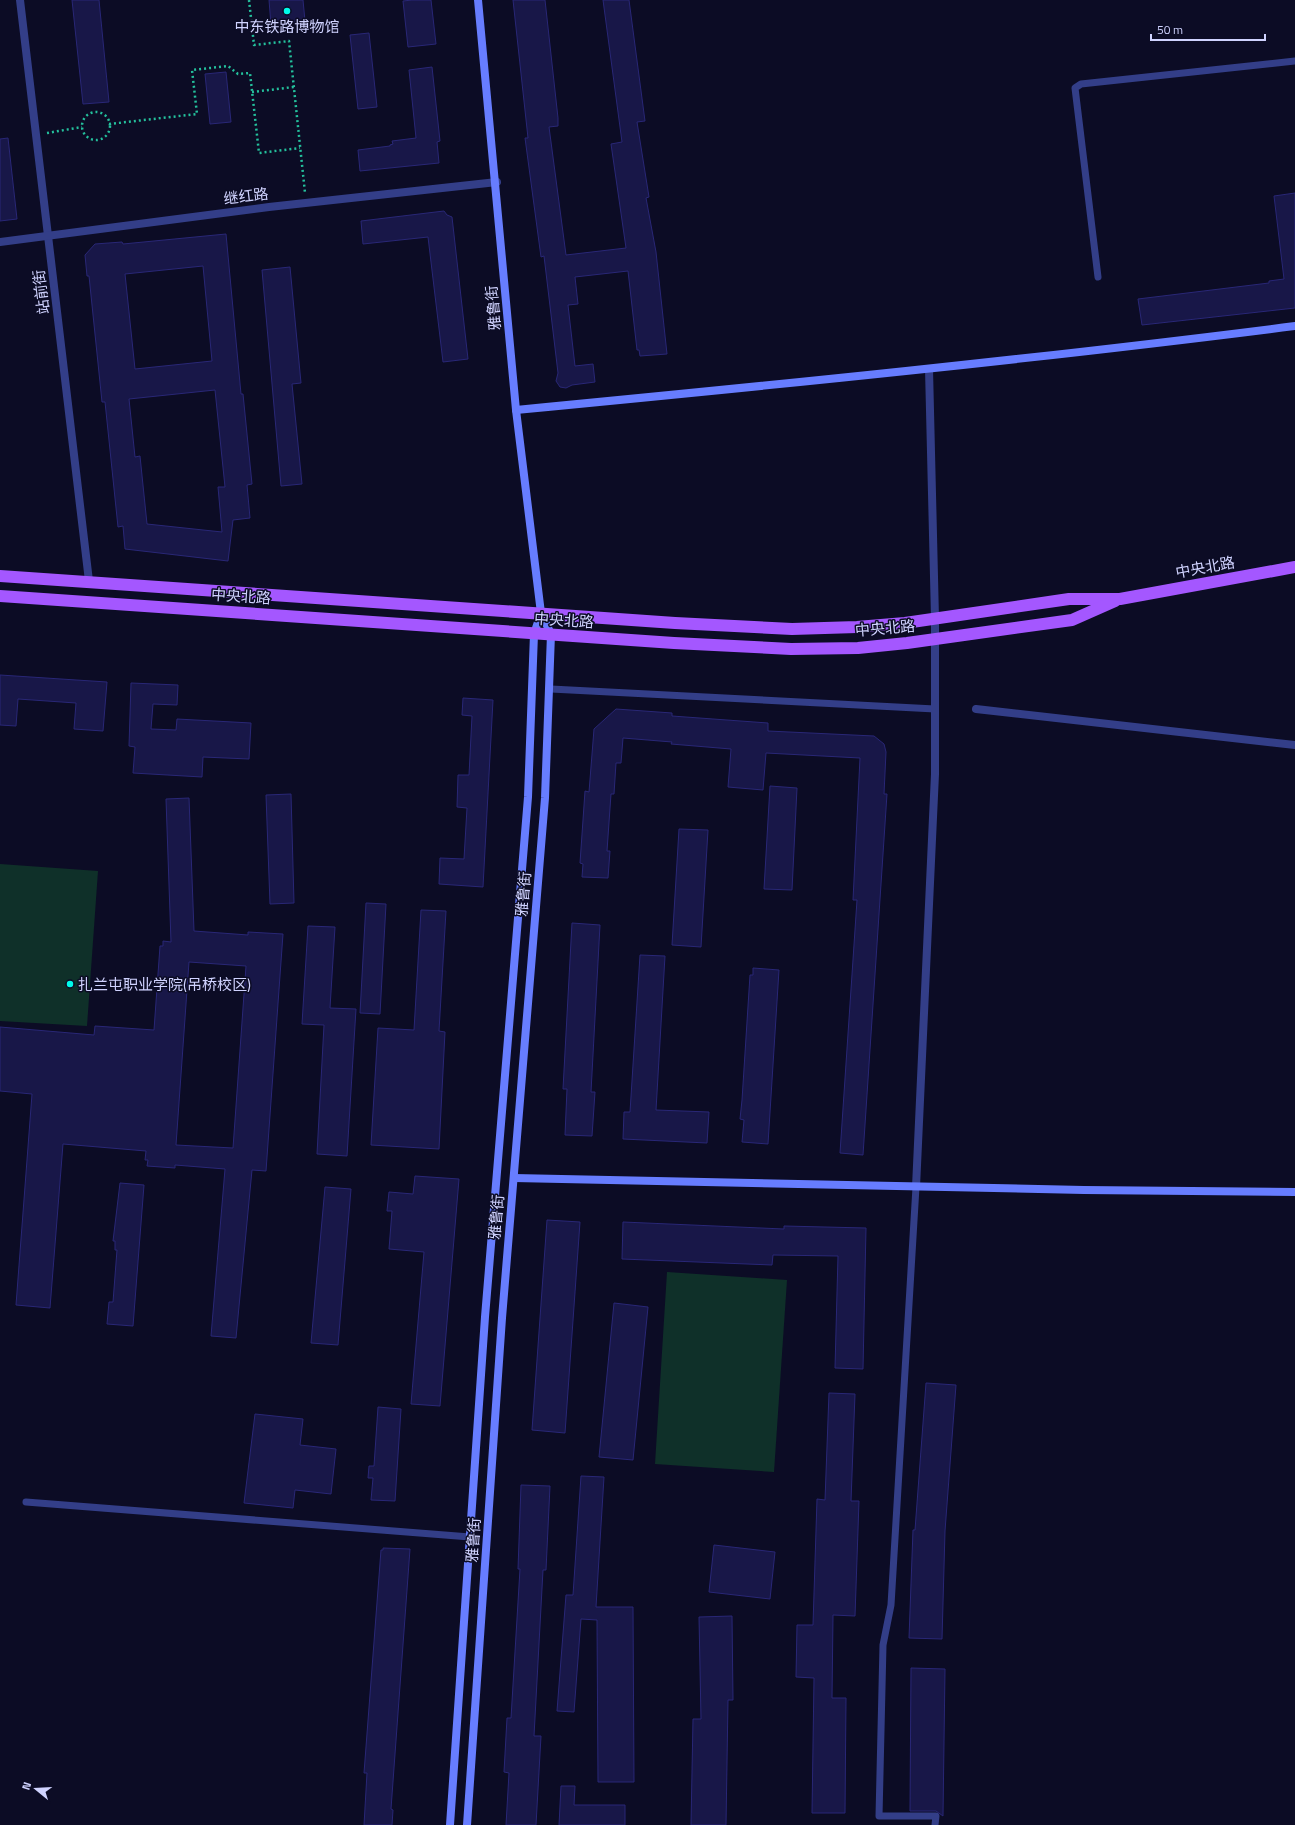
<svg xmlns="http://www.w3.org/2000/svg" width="1295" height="1825" font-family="'Titillium Web','Noto Sans SC',sans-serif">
  <rect width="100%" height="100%" fill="#0c0c25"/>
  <g fill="#0f3029">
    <polygon points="0,864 98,871 87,1026 0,1021"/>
    <polygon points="667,1272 787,1280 774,1472 655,1464"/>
  </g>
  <g fill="#181748" stroke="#292776" fill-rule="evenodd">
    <polygon points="72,0 99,0 109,102 83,104"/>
    <polygon points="269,0 303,0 305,21 271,25"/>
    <polygon points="412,0 431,0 436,44 408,47 403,1"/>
    <polygon points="513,0 545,0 558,118 558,126 549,127 566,255 626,248 611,144 622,142 603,0 629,0 645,121 637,122 649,197 646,198 656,252 667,354 640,356 639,350 637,350 628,271 575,277 578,304 568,305 575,366 593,364 595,382 572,385 566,388 560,387 556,381 558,373 544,256 541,257 525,138 528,138"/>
    <polygon points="369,33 377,107 358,109 350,35"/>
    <polygon points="432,67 440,141 437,142 439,163 360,171 358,150 390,146 390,145 393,144 392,141 416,138 409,70"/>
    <polygon points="226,72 231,122 210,124 205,74"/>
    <polygon points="8,138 17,219 0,221 0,139"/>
    <polygon points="1295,193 1295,308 1142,325 1138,299 1269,283 1269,281 1284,279 1274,196"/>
    <polygon points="444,211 447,215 452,217 468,359 443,362 428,237 363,244 361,221"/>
    <path d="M226 234 241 394H243L252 484 247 485 250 518 233 520 228 561 125 549 123 526 118 527 105 402H102L89 276H87L85 255 95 244 122 242 123 244ZM203 266 212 361 135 369 125 274ZM215 390 225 487H218L222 532 147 524 140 456 135 457 129 399Z"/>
    <polygon points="290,267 301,383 292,384 302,484 281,486 262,270"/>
    <polygon points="0,675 107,682 103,731 74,729 76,703 18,699 16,726 0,725"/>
    <polygon points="131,683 178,685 177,705 153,704 151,729 176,730 177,719 251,723 249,759 203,757 202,777 133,773 135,747 129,746"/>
    <polygon points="463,698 493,700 483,887 439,884 440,858 464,859 467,808 457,807 458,775 469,775 472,716 462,715"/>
    <polygon points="616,709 672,713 672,716 768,723 768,731 874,736 884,744 886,752 884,794 887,794 863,1155 840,1153 857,900 853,900 860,758 766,753 763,790 728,787 731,749 671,744 672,742 623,738 621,763 616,763 614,794 611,794 607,851 610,851 608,878 582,877 583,864 580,863 585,791 589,792 594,729"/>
    <polygon points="770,786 797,788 792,890 764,889"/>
    <polygon points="291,794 294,903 270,904 266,795"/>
    <path d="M189 798 194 931 248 935V932L283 934 266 1171 252 1170 236 1338 211 1336 225 1169 175 1165V1168L147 1166 148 1160H145L146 1151 63 1144 50 1308 16 1305 32 1094 0 1091V1027L94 1035 95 1026 154 1030 160 946H163V941L171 942 166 799ZM189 962 246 966 233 1148 176 1145Z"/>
    <polygon points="679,829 708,830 701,947 672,945"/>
    <polygon points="366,903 386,904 380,1014 360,1013"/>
    <polygon points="421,910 446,911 439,1031 445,1032 439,1149 371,1145 378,1028 414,1030"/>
    <polygon points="572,923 600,925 591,1092 595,1092 592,1136 565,1135 567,1089 563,1089"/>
    <polygon points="308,926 335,927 330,1008 356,1009 347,1156 317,1154 324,1025 302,1024"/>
    <polygon points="640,955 665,956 656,1110 709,1112 707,1143 623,1139 624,1112 630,1112"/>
    <polygon points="753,968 779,970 768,1144 742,1142 744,1120 740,1119 742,1100 750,975 753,975"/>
    <polygon points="415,1176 459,1179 440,1406 411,1404 424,1252 389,1249 392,1211 387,1211 389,1192 413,1194"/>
    <polygon points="120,1183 144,1185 133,1326 107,1324 109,1302 113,1302 117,1250 115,1250 115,1241 113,1241"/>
    <polygon points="325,1187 351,1189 338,1345 311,1343"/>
    <polygon points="547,1220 580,1222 565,1433 532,1430"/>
    <polygon points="623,1222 784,1229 784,1226 866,1228 863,1369 835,1368 838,1256 773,1255 772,1265 622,1259"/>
    <polygon points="614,1303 648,1307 633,1460 599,1457"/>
    <polygon points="926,1383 956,1385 945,1531 942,1639 909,1638 913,1530 915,1530"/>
    <polygon points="829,1393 855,1394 851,1501 859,1501 855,1616 833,1615 832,1698 846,1698 845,1813 812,1813 814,1678 796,1677 797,1625 813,1625 817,1499 825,1500"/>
    <polygon points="378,1407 401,1409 395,1501 371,1500 373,1478 368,1478 369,1466 374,1466"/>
    <polygon points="255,1414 303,1419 300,1445 336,1449 331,1494 295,1490 293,1508 244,1503"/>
    <polygon points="581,1476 604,1477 596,1607 633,1607 634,1782 598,1782 597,1620 581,1619 574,1712 557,1711 566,1595 573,1595"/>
    <polygon points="521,1485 550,1486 546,1570 543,1570 534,1736 541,1736 536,1825 506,1825 509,1773 504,1772 507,1718 511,1718 520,1569 518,1569"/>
    <polygon points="714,1545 775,1552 770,1599 709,1592"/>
    <polygon points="383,1548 410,1549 391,1809 393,1810 392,1825 364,1825 367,1773 364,1773 381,1550 383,1550"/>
    <polygon points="732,1616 733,1700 728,1700 726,1825 691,1825 693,1719 701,1719 699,1617"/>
    <polygon points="911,1668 945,1669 943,1816 936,1811 910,1811"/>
    <polygon points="561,1786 575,1786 574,1805 625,1805 625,1825 559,1825"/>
  </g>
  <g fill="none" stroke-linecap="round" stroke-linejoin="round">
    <g stroke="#24c09c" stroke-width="2.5" stroke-dasharray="2 3" stroke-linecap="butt">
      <polyline points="249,0 254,45 289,41 305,193"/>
      <polyline points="252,92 294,87"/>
      <circle cx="96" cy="126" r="14"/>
      <polyline points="109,124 197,114 192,70 228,66 238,74 250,73 259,153 300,148"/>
      <polyline points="47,133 82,127"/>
    </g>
    <g stroke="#333e88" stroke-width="7">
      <polyline points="1098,277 1075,88 1081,84 1295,61"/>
      <polyline points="551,689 935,709"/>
      <polyline points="916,1187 891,1605 883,1645 879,1816 936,1816 935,1825"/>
      <polyline points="26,1502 470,1537"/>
    </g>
    <g stroke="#333e88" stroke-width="8">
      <polyline points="20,0 89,581"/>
      <polyline points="0,242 269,207 497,182"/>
      <polyline points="976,709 1295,745"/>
      <polyline points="916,1187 935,774 935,618 929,369"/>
    </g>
    <g stroke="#677dff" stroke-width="8">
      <path d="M516 410C776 385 1036 359 1295 326"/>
      <polyline points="514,1178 1084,1190 1295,1192"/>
      <polyline points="450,1825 485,1317 528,797 534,634 541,613"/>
      <polyline points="467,1825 502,1318 545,798 551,634 541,613 516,410 478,0"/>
    </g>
    <g stroke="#a457ff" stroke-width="12">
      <polyline points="0,576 675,623 792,629 857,627 905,623 1069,599 1120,599 1295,567"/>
      <polyline points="0,596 674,643 791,649 858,648 907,643 1072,620 1115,601"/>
    </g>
  </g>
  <g fill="#00fbea" stroke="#0c0c25" stroke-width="1.5">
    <circle cx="287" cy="11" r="4"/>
    <circle cx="70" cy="984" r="4"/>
  </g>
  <g text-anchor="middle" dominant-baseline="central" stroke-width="3" stroke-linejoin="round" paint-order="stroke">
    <g font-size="15" fill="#d0d3ff" stroke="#0c0c25">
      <text x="287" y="26">中东铁路博物馆</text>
      <text x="78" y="984" text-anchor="start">扎兰屯职业学院(吊桥校区)</text>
    </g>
    <g font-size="15" fill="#d0d3ff" stroke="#0c0c25">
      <text transform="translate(246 196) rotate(-7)">继红路</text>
      <text transform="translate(41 292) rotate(-97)">站前街</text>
      <text transform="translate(493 308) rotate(-95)">雅鲁街</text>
      <text transform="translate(1205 567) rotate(-10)">中央北路</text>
      <text transform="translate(241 596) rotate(4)">中央北路</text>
      <text transform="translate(564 620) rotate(4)">中央北路</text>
      <text transform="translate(885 628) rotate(-5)">中央北路</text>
      <text transform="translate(523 894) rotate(-85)">雅鲁街</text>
      <text transform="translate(496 1217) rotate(-85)">雅鲁街</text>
      <text transform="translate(473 1540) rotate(-86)">雅鲁街</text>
    </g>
  </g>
  <g transform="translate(36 1789) rotate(288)" stroke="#0c0c25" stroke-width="3" paint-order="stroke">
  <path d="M0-3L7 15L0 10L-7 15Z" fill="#d0d3ff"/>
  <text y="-6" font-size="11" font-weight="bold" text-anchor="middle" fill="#d0d3ff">N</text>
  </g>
  <path d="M1151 34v6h114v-6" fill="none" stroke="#d0d3ff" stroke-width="2"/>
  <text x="1157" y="34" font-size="12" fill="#d0d3ff" stroke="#0c0c25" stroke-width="3" paint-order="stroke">50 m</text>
</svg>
